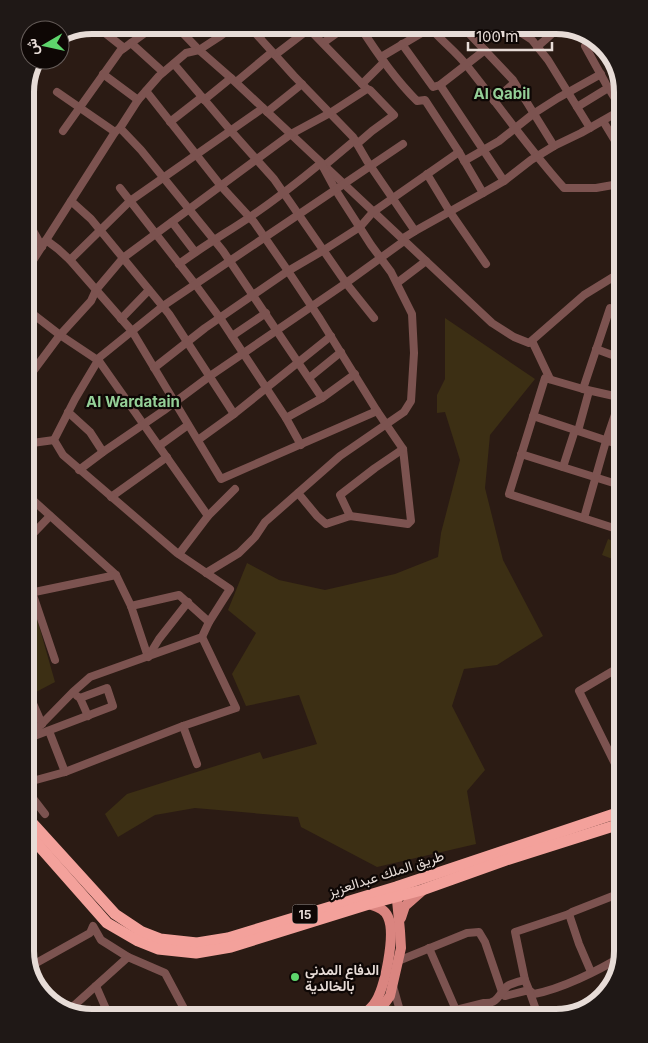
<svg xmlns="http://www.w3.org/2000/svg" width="648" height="1043" font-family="Inter,Vazirmatn,sans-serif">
  <rect width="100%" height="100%" fill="#2b1b14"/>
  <g fill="#3c2f14">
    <polygon points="518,25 544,25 532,34"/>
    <polygon points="445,318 535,379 490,435 485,488 503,560 543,636 497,665 464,669 452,706 485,770 467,791 476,844 377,867 301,827 298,817 195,808 155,815 118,837 105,814 127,794 260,752 263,759 317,744 299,695 246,706 232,674 256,633 228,610 247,563 279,580 325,590 395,574 438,557 441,533 460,460 445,412 437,413 437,395 445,379"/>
    <polygon points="608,539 623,545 623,563 602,555"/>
    <polygon points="32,601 55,682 36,692 25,667 25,603"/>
    <polygon points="391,1004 396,1018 379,1018"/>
  </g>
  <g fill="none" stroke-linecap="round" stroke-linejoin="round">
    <g stroke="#7c5350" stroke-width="8">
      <polyline points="95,25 124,48"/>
      <polyline points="175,25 199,50 231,78 492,323 514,337 529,343 584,295 623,271"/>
      <polyline points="248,25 294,76 353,137 367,161 415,231"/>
      <polyline points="305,25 367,89 370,90 394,115 372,131 357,144"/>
      <path d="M359 25C376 52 394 78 417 101L425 100 459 152 483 193"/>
      <path d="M428 25C440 40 457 52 468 67 500 107 529 149 564 188H596L613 185 623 180"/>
      <polyline points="461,25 513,80 554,146"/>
      <polyline points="509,25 532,40 548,60 590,128"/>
      <polyline points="259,37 273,25"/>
      <polyline points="594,37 585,46 606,84 622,110"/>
      <polyline points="131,43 163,72"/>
      <polyline points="323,43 348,25"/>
      <polyline points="402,44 433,87 440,85 485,50"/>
      <polyline points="537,47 562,25"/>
      <polyline points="275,55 309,29"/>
      <polyline points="381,57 430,28"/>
      <polyline points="174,64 231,131 274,179 346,283 374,318"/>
      <polyline points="103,74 138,100"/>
      <polyline points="236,82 272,52"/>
      <polyline points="362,84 384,62"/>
      <polyline points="440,85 504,181"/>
      <polyline points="146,91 221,186 254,222 288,271 320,319 377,411 403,449 411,521 408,524 350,516 326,524 317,516 298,493"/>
      <polyline points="57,92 115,132"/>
      <polyline points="204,100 231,78"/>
      <polyline points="494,101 514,83"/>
      <polyline points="577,107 608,88"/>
      <polyline points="267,112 302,84"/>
      <polyline points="603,121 623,154"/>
      <polyline points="170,122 202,97"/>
      <polyline points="120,128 141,150 223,251 322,398 355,374"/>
      <polyline points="63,131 120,51 156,25"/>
      <polyline points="464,161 499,141 533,114 558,98 601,74"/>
      <polyline points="324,166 355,140"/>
      <polyline points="427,174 450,212 486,264"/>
      <polyline points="120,188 195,284 220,318 286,418 301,445"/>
      <polyline points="71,201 91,219 169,314 234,414"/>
      <polyline points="25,216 42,247"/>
      <polyline points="172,222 195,252"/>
      <polyline points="402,239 415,231 483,193 504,181 531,160 554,146 581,133 623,109"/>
      <polyline points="46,240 58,249 70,260 132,331 221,479 377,411"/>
      <polyline points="70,260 130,201 263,108"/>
      <path d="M179 264C202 247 226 233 250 217 275 200 298 182 321 163L335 189 371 245 391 272 412 314 414 353 411 401 404 412 340 456 307 485 265 522 255 537 239 553 206 573"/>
      <polyline points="25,273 115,132 120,128 138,100 159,76 186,53 199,50 219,37 235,25"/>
      <polyline points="397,283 426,261"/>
      <polyline points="25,308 60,335 99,361 208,516"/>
      <polyline points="121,319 149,290"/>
      <polyline points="232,336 266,313"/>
      <polyline points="532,341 550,379"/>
      <polyline points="596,349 623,359"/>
      <polyline points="154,368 205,328 288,271 324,250 360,227 373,212 459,152"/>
      <polyline points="309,378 341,352"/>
      <polyline points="25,382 60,335 91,301 96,290 123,258 291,134 330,113 367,89"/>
      <polyline points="583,389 610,308 623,315"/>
      <polyline points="68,412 90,432 103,452"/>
      <polyline points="533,416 623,446"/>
      <polyline points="286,418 322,398"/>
      <polyline points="578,431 589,391"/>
      <polyline points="198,440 234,414 331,336"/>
      <polyline points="25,444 54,440"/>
      <polyline points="159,446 188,425"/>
      <polyline points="521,454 623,486"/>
      <polyline points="563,467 575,430"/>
      <polyline points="79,470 103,452 163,411 210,376 346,283 404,241"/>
      <polyline points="25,493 116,575 131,606 148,657"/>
      <polyline points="111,497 167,457"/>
      <polyline points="350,516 340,495 375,468 403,449"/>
      <polyline points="584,518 606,441 623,391"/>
      <polyline points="623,531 509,494 545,378 583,389 623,398"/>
      <polyline points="25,542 50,516"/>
      <polyline points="179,554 208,516 235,489"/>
      <polyline points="25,583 32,592 55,660"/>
      <polyline points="25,594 116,575"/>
      <polyline points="131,606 179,595 209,622"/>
      <polyline points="148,657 159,639 188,602"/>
      <polyline points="25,685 42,724"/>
      <polyline points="77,696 80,698 88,716"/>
      <polyline points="183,726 197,764"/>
      <polyline points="49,731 65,772"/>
      <polyline points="29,738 113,706 107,688 80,698"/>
      <polyline points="27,739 73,692 90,677 202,637 209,622 230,589 177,553 63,455 54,440 75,399 100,357 163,306 403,144"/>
      <polyline points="623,780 579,691 623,665"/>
      <polyline points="25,783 65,772 183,726 236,708 202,637"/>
      <polyline points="25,788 45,814"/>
      <polyline points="569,914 579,944 591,972"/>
      <polyline points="429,948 456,1010"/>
      <path d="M622 956C598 971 561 989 534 994L529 990 525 980 515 932 569 914 572 912 623 892"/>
      <polyline points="398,961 467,933 479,932 485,942 502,992 505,996 529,990 539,1018"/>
      <polyline points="29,967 90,933 93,926 101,940 128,957 165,973 189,1018"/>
      <polyline points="96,986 110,1018"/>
      <polyline points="393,986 402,1018"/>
      <polyline points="488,1004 490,1018"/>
      <polyline points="68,1011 128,957"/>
      <path d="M442 1018 449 1015 456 1010 484 1003C500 1004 499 991 509 985 514 983 520 981 525 980"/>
    </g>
    <g stroke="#da8580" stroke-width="10">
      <polyline points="401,918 405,906 422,891"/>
      <path d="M360 1018C364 1014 370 1009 374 1004 385 989 396 934 388 917 385 909 377 907 369 904"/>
      <polyline points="374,1018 390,996 401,948 400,931 396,890"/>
    </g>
    <g stroke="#f3a19b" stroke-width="11">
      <polyline points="25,815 115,914 142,932 160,939 197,943 228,938 396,887 623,811"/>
      <polyline points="25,830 107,923 138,941 158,949 196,953 231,947 369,904 422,890 506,860 623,823"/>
    </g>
  </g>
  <circle fill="#5ed56c" stroke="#0e0705" stroke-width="2" cx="295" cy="977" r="5"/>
  <g text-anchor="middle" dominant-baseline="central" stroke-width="4.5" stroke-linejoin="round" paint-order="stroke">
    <rect fill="#0e0705" stroke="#a69c98" stroke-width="1" x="292.5" y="904.5" width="25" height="19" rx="4"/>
    <g font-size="12" font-weight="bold" fill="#e7dcd7">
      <text x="305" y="914">15</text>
    </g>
    <g font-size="14" fill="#e7dcd7" stroke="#0e0705">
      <text transform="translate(386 873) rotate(-18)">طريق الملك عبدالعزيز</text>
    </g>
    <g font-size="14" font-weight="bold" fill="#e7dcd7" stroke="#0e0705" text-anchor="start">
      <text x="305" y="969">الدفاع المدني<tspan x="305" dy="16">بالخالدية</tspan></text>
    </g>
    <g font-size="15" font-weight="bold" fill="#94cf97" stroke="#0e0705">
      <text x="502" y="93">Al Qabil</text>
      <text x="133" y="401">Al Wardatain</text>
    </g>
  </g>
  <path d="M0 0H648V1043H0ZM92 34H556A58 58 0 0 1 614 92V951A58 58 0 0 1 556 1009H92A58 58 0 0 1 34 951V92A58 58 0 0 1 92 34Z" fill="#1f1816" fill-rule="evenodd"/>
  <path fill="none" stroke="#e7dcd7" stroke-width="6" d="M92 34H556A58 58 0 0 1 614 92V951A58 58 0 0 1 556 1009H92A58 58 0 0 1 34 951V92A58 58 0 0 1 92 34Z"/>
  <g transform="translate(45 45) rotate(261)"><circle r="24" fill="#0e0705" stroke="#655c59"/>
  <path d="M0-4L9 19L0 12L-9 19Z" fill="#5ed56c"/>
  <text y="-8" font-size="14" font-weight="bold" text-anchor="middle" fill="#e7dcd7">ش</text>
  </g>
  <path d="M468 42v8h84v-8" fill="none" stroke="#e7dcd7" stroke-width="2.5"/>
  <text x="476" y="42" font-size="15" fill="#e7dcd7" stroke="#0e0705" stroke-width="4" paint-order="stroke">100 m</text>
</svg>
